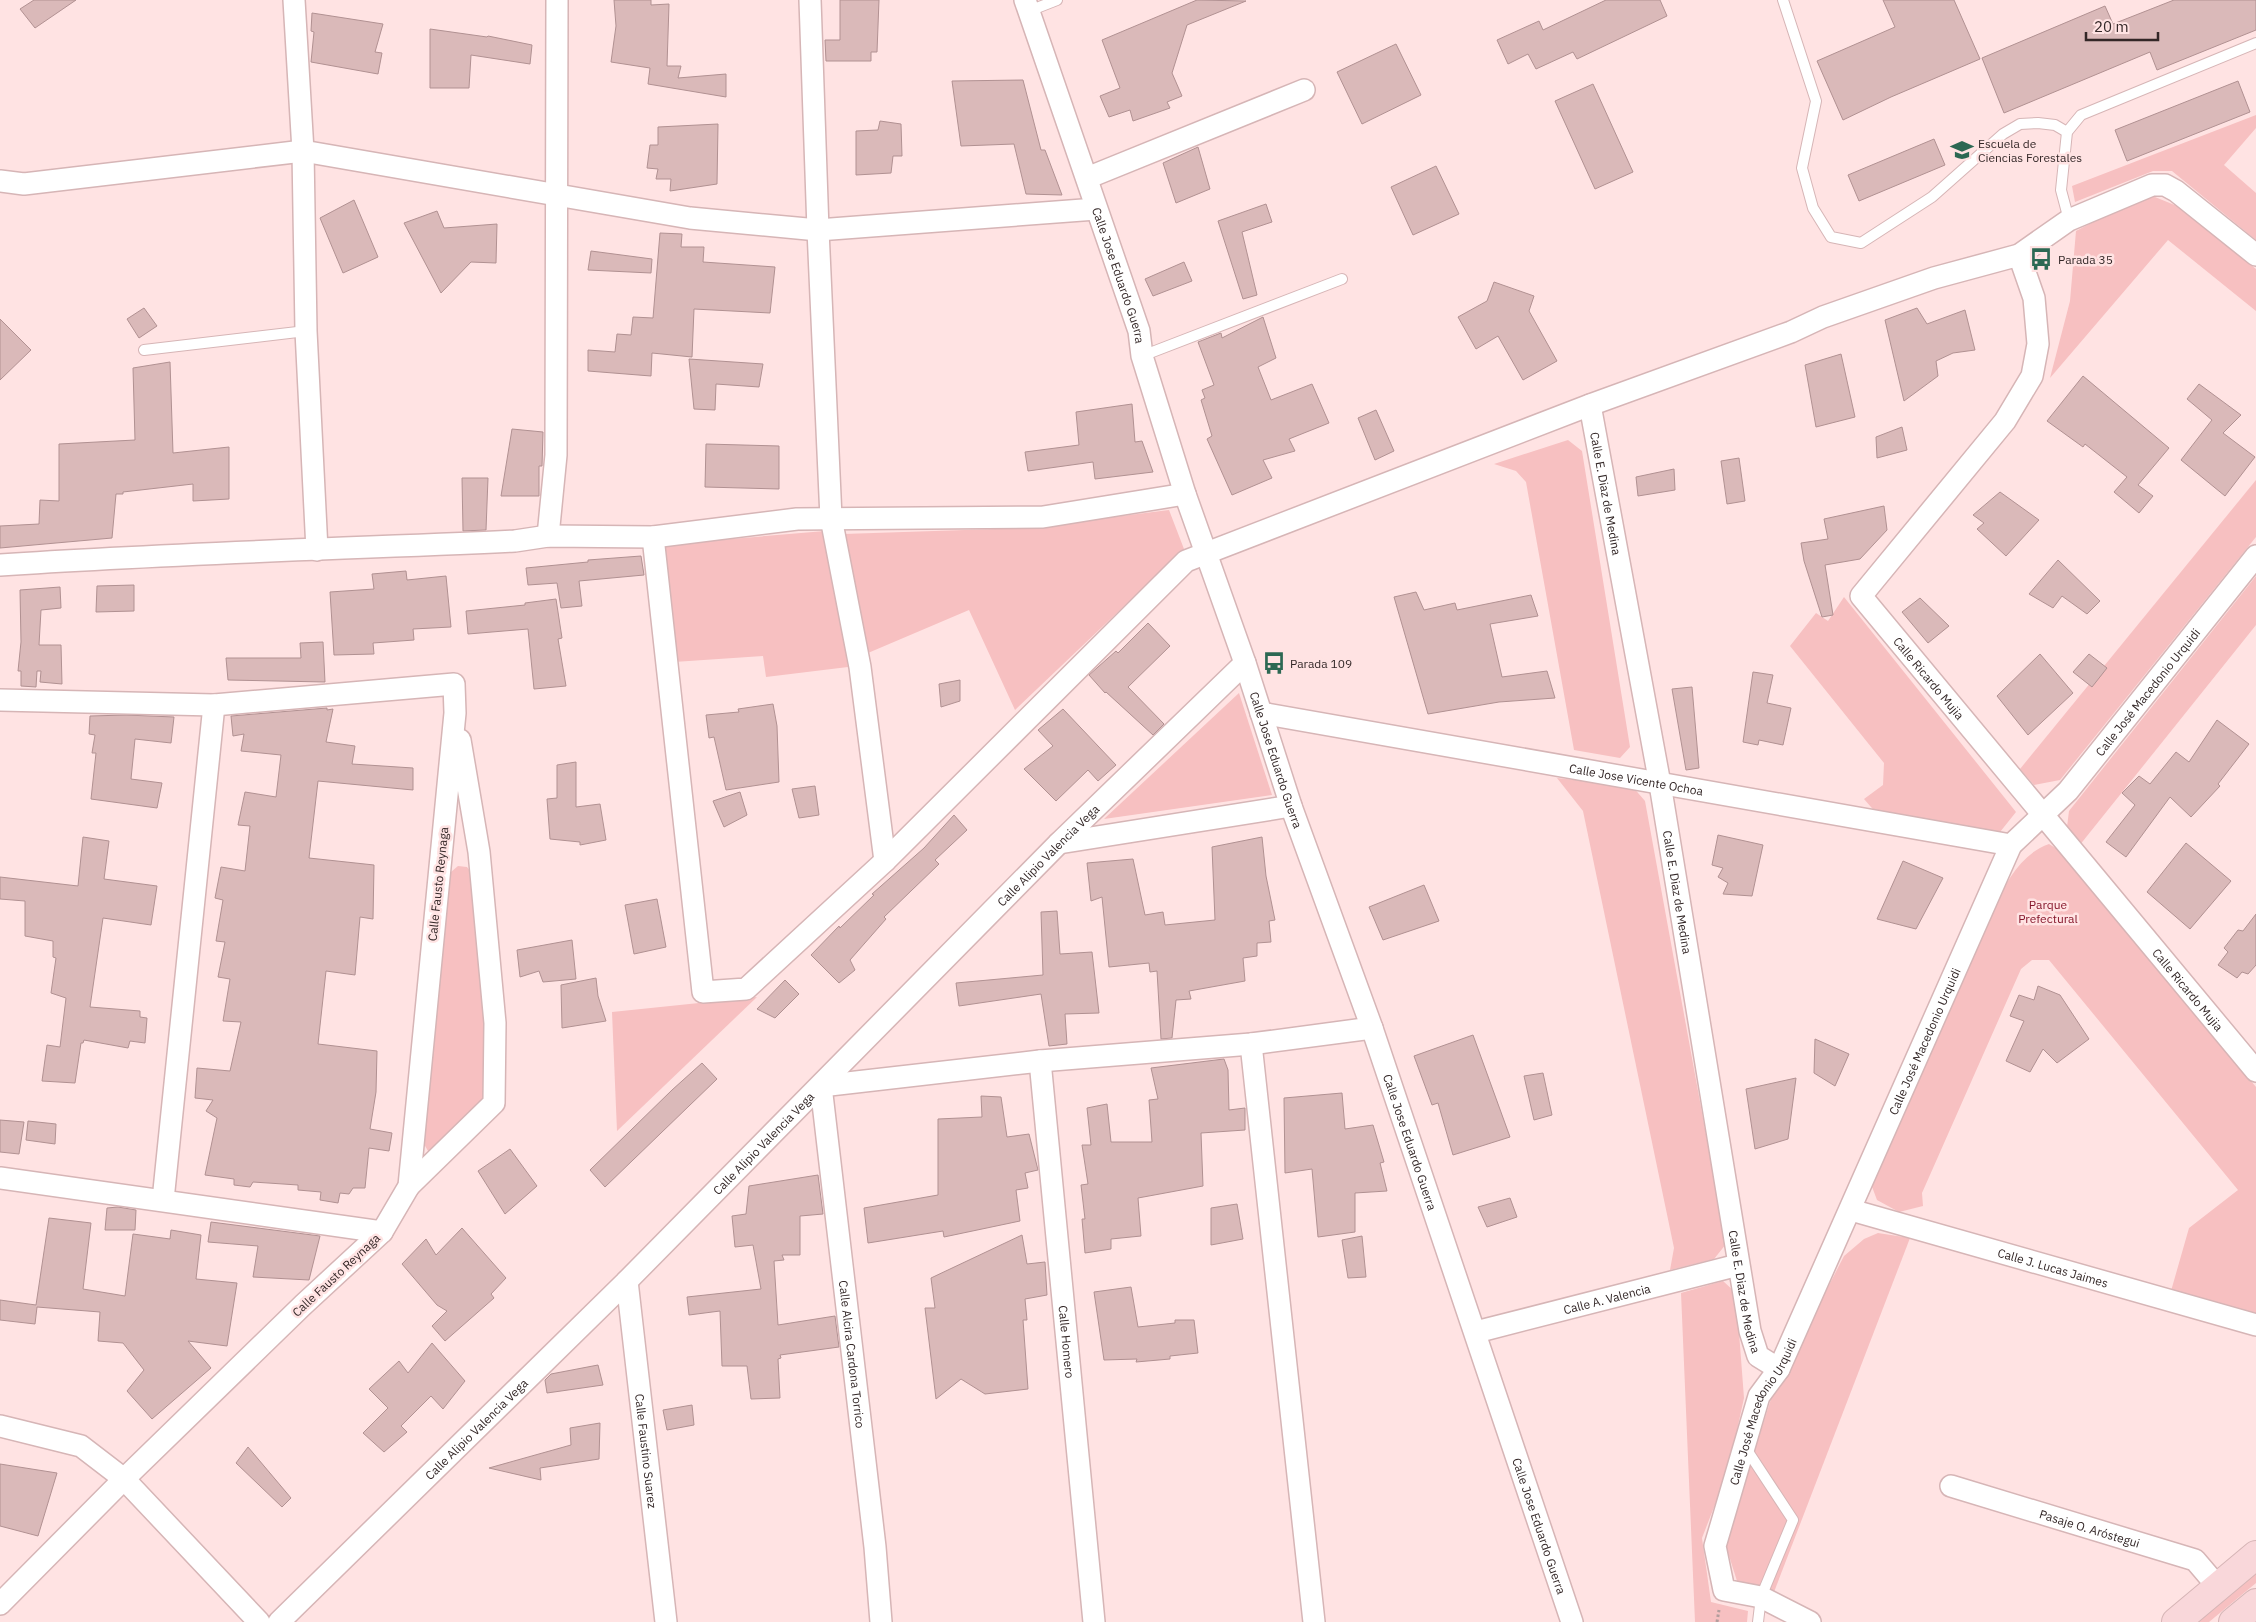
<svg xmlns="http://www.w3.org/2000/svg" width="2256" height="1622" font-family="'IBM Plex Sans',sans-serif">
  <rect width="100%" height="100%" fill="#ffe3e3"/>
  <g fill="#f7c0c1">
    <polygon points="2256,115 2256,128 2224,165 2256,193 2256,240 2172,171 2153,171 2075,202 2072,186"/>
    <polygon points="2155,197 2177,206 2256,269 2256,311 2168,240 2050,378 2070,301 2076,231 2139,198"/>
    <polygon points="1568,440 1582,451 1630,747 1620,758 1574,750 1526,482 1516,471 1494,464"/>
    <polygon points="2256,480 2256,537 2060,780 2034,785 2020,769"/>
    <polygon points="1169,510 1184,549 1015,710 969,610 868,653 843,534 1027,528"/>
    <polygon points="825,531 848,667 766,677 763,656 674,662 660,545"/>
    <polygon points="2256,576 2256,625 2079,846 2067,827 2069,811"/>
    <polygon points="1844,597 2016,812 2000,832 1878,815 1864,799 1883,785 1884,763 1790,646 1816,613 1828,621"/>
    <polygon points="1239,693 1272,795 1104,819"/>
    <polygon points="1557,778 1632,786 1645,801 1726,1244 1714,1259 1670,1270 1674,1248 1583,811"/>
    <path d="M2049 844 2062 852 2256 1087V1315L2171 1291 2189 1228 2238 1190 2049 960H2032L2021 969 1922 1193 1923 1206 1899 1212 1877 1200 1871 1184 1992 908C2007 883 2020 854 2049 844Z"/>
    <polygon points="458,866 467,867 474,876 488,1061 482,1102 436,1153 428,1151 424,1144 447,886 451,872"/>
    <polygon points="757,997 617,1131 612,1012"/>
    <polygon points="1878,1233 1910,1238 1774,1592 1737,1581 1725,1543 1772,1396 1844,1256 1864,1239"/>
    <polygon points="1723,1281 1736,1293 1744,1398 1728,1471 1702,1538 1711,1602 1748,1611 1747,1622 1695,1622 1681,1293"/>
    <polygon points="2256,1571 2256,1583 2209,1622 2195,1622"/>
  </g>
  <g fill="#dab9b9" stroke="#b19192">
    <polygon points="34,0 76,0 35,28 20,9"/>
    <polygon points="614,0 651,0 651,5 669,4 667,66 681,66 678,78 726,74 726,97 648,84 650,68 611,62 616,26"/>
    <polygon points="840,0 879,0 877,52 871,52 871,61 826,61 825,40 840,40"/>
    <polygon points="1197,0 1246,1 1187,25 1172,73 1182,96 1167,102 1170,108 1133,121 1130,110 1109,117 1100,96 1120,88 1102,40"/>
    <polygon points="1606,0 1660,0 1667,16 1577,59 1573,52 1536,69 1528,54 1508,64 1497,40 1539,21 1543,30"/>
    <polygon points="1883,0 1954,0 1980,59 1891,97 1843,120 1817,61 1895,27"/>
    <polygon points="2174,0 2256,0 2256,30 2157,70 2150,52 2004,113 1982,58 2105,6 2113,24"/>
    <polygon points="312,13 383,24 375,52 382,53 378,74 311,62 314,32 311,31"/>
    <polygon points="430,29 487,37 488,36 532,45 530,64 471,55 469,88 430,88"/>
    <polygon points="1396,44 1421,95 1362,124 1337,72"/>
    <polygon points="1023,80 1041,150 1045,150 1062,195 1026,194 1014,144 961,146 952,81"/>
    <polygon points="2238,81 2250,112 2127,161 2115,130"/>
    <polygon points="1593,84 1633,172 1595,189 1555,101"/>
    <polygon points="880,121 901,124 902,156 893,156 891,173 856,175 856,131 878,130"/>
    <polygon points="718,124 717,184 670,191 671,179 656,179 658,169 647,168 650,145 658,145 658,127"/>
    <polygon points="1934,139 1945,165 1859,201 1848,175"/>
    <polygon points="1198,147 1210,189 1176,203 1163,163"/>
    <polygon points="1436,166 1459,214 1413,235 1391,187"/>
    <polygon points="354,200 378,257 343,273 320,218"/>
    <polygon points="1266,204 1272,222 1242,232 1257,295 1243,299 1218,221"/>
    <polygon points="437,211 444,228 497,224 496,263 471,262 441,293 404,223"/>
    <polygon points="660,233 682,234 681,247 704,247 703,262 775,267 770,313 694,309 692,357 652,353 651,376 588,371 588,350 615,352 617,334 631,335 633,317 653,318"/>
    <polygon points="591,251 652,259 651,273 588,270"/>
    <polygon points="1184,262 1192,281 1153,296 1145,279"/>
    <polygon points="1494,282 1534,296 1529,311 1557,361 1523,380 1498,336 1476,349 1458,317 1487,301"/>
    <polygon points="144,308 157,326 139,338 127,319"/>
    <polygon points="1917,308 1927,324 1965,310 1975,350 1953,353 1936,361 1938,376 1904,401 1885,320"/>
    <polygon points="1263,317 1276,358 1258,367 1271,400 1312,384 1329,423 1289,439 1295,451 1263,460 1272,478 1232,495 1207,439 1212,436 1201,400 1205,398 1202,390 1214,385 1198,342 1221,333 1222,338"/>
    <polygon points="0,319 31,350 0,380"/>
    <polygon points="1841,354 1855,417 1816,427 1805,365"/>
    <polygon points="689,359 763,364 759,387 716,384 715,410 694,409"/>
    <polygon points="170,362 173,453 229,447 229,499 193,501 193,484 123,492 123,494 116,494 112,538 0,548 0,526 39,524 40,500 59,501 59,444 135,440 133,368"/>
    <polygon points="2083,376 2169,448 2138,485 2153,496 2139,513 2114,492 2127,477 2085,444 2083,447 2047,421"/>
    <polygon points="2199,384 2241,415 2223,433 2255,457 2225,496 2181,460 2212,420 2187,399"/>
    <polygon points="1132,404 1135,442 1142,441 1153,472 1095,479 1093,462 1028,471 1025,452 1079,445 1076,412"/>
    <polygon points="1376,410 1394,451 1375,460 1358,418"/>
    <polygon points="1902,427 1907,450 1877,458 1876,437"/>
    <polygon points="512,429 543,432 542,466 539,466 539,496 501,496"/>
    <polygon points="706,444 779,446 779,489 705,487"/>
    <polygon points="1739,458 1745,501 1727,504 1721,461"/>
    <polygon points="1674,469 1675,490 1638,496 1636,477"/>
    <polygon points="462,478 488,478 486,530 463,531"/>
    <polygon points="2000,492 2039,520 2006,556 1977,529 1984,523 1973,515"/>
    <polygon points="1884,506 1887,530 1860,559 1825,565 1833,615 1822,617 1804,561 1801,543 1828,539 1824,519"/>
    <polygon points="641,556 644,575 579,581 582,606 561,608 557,583 528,585 526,568 588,562 588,560"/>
    <polygon points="2058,560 2100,601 2087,614 2062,596 2053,608 2029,594"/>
    <polygon points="406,571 407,580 446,576 451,627 413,629 414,640 373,643 374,654 334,655 330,592 374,589 372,574"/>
    <polygon points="134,585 134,611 96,612 97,586"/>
    <polygon points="60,587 61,608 41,610 39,645 61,645 62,684 40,682 41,671 37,671 36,687 21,686 21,671 18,671 21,642 20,590"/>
    <polygon points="1416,592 1424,610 1455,603 1457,610 1531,595 1538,616 1490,624 1502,677 1547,671 1555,698 1499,702 1428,714 1394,597"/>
    <polygon points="1920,598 1949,626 1928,643 1902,612"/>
    <polygon points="556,599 562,638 558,639 566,686 534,689 528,629 468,634 466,611 525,605 525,603"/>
    <polygon points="1148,623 1170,646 1128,687 1164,724 1153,735 1106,692 1105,693 1089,675 1116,651 1118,653"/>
    <polygon points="323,642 325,682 228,680 226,658 301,658 300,643"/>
    <polygon points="2040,654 2073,693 2028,735 1997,696"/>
    <polygon points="2089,654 2107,668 2092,687 2073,672"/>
    <polygon points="1753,672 1773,675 1767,703 1791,708 1783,745 1759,740 1758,745 1743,742"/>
    <polygon points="960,680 960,701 941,707 939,684"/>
    <polygon points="1692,687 1699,768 1686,770 1672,689"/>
    <polygon points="773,704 777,726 779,782 726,790 714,737 709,738 706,715 739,712 738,709"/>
    <polygon points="327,708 327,710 333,709 326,742 355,746 352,764 413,768 413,790 318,781 309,858 374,865 373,919 360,917 355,975 326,971 318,1044 377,1051 376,1092 370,1129 392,1133 389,1151 369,1148 365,1188 353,1188 349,1194 340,1193 338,1203 320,1200 321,1192 298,1190 298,1185 253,1182 250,1187 234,1185 234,1179 205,1175 217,1118 206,1111 213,1100 195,1098 197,1068 230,1071 241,1022 223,1021 230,979 218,977 225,942 216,941 223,900 215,898 221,867 245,871 250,826 238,825 245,792 276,797 281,755 241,751 244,734 233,736 231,716"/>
    <polygon points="1063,709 1116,765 1098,781 1088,770 1056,801 1024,769 1053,746 1038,730"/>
    <polygon points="126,715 174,717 171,743 135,739 131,779 162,783 157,808 91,799 96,753 92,753 95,735 89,734 90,716"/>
    <polygon points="2217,720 2249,744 2218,784 2220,786 2191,817 2170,797 2126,857 2106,842 2135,805 2122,793 2139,776 2150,784 2176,752 2189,762"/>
    <polygon points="576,762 576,807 600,804 606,840 580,845 580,842 550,839 547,799 557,798 557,765"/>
    <polygon points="815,786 819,815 799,818 792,789"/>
    <polygon points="740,792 747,815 724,827 713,801"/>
    <polygon points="954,815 967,830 935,860 939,864 884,917 886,919 850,960 855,970 839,983 811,955 839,926 840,928 874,895 872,894 924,848"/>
    <polygon points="1718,835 1763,845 1752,896 1723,894 1728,883 1718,877 1723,868 1712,865"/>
    <polygon points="83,837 109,841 104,879 157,886 151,925 103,918 90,1007 140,1011 140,1017 147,1018 145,1043 130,1041 128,1048 84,1040 83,1043 81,1043 75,1083 42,1081 47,1045 60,1047 66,998 51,993 56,958 53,957 53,941 25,936 25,901 0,899 0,877 78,886"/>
    <polygon points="1262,837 1266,876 1275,920 1269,921 1271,942 1257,943 1257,956 1243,958 1245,981 1189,991 1191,999 1176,1000 1172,1038 1161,1039 1157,971 1150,972 1149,963 1109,967 1102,897 1091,901 1087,863 1133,859 1145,915 1163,912 1165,925 1215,920 1212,847"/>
    <polygon points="2186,843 2231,881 2190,929 2147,892"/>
    <polygon points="1903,861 1943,878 1916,929 1877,919"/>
    <polygon points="1424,885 1439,921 1383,940 1369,907"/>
    <polygon points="657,899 666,947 634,954 625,905"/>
    <polygon points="1057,911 1060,954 1092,952 1099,1013 1065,1014 1067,1044 1049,1046 1041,994 959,1006 956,983 1043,975 1041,912"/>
    <polygon points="2256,914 2256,965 2248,974 2242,972 2237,978 2218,965 2228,952 2224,948 2238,930 2243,931"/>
    <polygon points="572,940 576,979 543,982 539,971 520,977 517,950"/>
    <polygon points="596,978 598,996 606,1021 562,1028 561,985"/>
    <polygon points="785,980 799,994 775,1018 757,1009"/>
    <polygon points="2038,986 2060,995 2089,1039 2057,1063 2043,1049 2030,1072 2006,1061 2024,1021 2010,1016 2019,995 2034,1000"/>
    <polygon points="1473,1035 1510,1137 1453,1155 1438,1103 1432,1105 1414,1056"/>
    <polygon points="1815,1039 1849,1054 1835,1086 1814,1073"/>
    <polygon points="1224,1059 1228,1070 1229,1110 1245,1108 1245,1130 1201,1133 1203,1186 1138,1198 1141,1236 1111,1239 1111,1249 1085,1253 1082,1219 1085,1219 1081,1185 1088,1184 1082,1145 1091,1145 1087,1108 1107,1104 1111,1142 1152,1142 1149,1100 1158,1099 1151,1068"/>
    <polygon points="702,1063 717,1079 605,1187 590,1170 672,1090"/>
    <polygon points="1543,1073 1552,1115 1534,1120 1524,1076"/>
    <polygon points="1796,1078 1788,1139 1755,1149 1746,1089"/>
    <polygon points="1342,1093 1345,1129 1373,1125 1384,1162 1380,1163 1387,1191 1355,1193 1355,1232 1318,1237 1312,1169 1285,1173 1284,1098"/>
    <polygon points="981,1096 1001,1097 1007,1137 1029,1134 1038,1170 1025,1173 1028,1188 1016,1190 1020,1221 944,1237 943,1231 868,1243 864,1208 938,1195 938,1119 982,1117"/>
    <polygon points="0,1120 24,1122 19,1154 0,1152"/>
    <polygon points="28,1121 56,1124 55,1144 26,1140"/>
    <polygon points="510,1149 537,1186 505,1214 478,1171"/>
    <polygon points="818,1175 823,1214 800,1216 800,1255 782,1255 784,1260 774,1261 778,1325 835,1316 839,1347 780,1355 781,1358 778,1359 780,1398 751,1399 747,1366 722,1366 720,1311 689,1315 687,1297 761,1289 753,1245 735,1247 732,1216 746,1214 749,1186"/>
    <polygon points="1510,1198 1517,1217 1487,1227 1478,1207"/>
    <polygon points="1237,1204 1243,1239 1211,1245 1211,1208"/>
    <polygon points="118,1207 136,1210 135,1230 105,1230 107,1208"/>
    <polygon points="49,1218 91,1223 83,1289 125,1296 133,1234 170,1239 171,1230 201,1235 196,1279 237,1283 227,1346 188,1341 211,1368 152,1419 127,1391 144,1370 123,1343 98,1341 100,1312 37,1307 35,1324 0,1320 0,1300 36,1305"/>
    <polygon points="211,1222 320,1236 309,1280 253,1277 258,1246 208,1242"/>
    <polygon points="462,1228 506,1278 491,1294 494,1298 445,1341 432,1326 447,1311 437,1305 402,1264 426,1239 436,1255"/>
    <polygon points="1022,1235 1027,1264 1045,1262 1047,1295 1025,1299 1027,1320 1023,1320 1028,1389 985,1394 961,1379 936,1399 925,1308 935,1308 931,1278"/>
    <polygon points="1362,1236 1366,1277 1348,1278 1342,1240"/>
    <polygon points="1131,1287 1138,1327 1175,1323 1175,1320 1194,1320 1198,1353 1170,1356 1170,1359 1136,1362 1137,1359 1104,1360 1094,1292"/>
    <polygon points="432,1343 465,1381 443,1409 431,1396 401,1426 407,1432 384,1452 363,1433 388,1408 369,1389 399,1361 408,1373"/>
    <polygon points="598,1365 603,1385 547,1393 545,1380 551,1374"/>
    <polygon points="692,1405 694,1425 667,1430 663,1410"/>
    <polygon points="600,1423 599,1459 540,1468 541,1480 489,1468 571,1445 570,1428"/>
    <polygon points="248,1447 291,1498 282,1507 236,1463"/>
    <polygon points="0,1464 57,1473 38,1536 0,1526"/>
  </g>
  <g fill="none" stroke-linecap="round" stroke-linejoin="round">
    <defs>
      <g id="lane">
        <polyline points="1783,0 1816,101 1802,168 1813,208 1831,237 1861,243 1932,197 2003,134 2020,124 2038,123 2055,125 2067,132"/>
        <polyline points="1029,11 1057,0"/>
        <polyline points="2069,220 2061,190 2067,132 2081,115 2256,43"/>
        <polyline points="144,350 306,331"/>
        <polyline points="1142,356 1342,279"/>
        <polyline points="1745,1447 1793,1520 1761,1597 1758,1622"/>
      </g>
      <g id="street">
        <polyline points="294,0 303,151 306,331 317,550"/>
        <polyline points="810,0 818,230 831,518 860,667 885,861"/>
        <path id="s1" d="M1025 0 1139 331 1142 356 1185 494 1245 663 1291 806 1372 1028 1572 1622"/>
        <polyline points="1087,178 1304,90"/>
        <polyline points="0,181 24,184 303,151 690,218 818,230 1096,209"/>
        <path id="s2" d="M2019 255 2034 298 2038 344 2032 376 2005 421 1861 596 2256 1071"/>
        <path id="s3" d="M1590 405 1660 784 1750 1331 1758 1356 1779 1369"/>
        <polyline points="548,536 556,455 557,0"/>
        <polyline points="653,537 703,992 746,989 885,861 1186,561 1590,405 1791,332 1823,317 1934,278 2019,255 2069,220 2152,185 2165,185 2176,191 2256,255"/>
        <path d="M0 565C172 553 343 549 515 541L548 536 653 537 797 519 1043 517 1185 494"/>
        <polyline points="0,700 214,705 454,684 455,713 409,1186 382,1232 303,1305 124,1479 0,1604"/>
        <path id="s4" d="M1261 713 2011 845"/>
        <polyline points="1059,843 1291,806"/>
        <polyline points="1251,1044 1314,1622"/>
        <path id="s5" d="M1040 1061 1094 1622"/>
        <polyline points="821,1086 1040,1061 1251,1044 1372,1028"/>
        <path id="s6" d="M821 1086 875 1547 881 1622"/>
        <polyline points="0,1178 382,1232"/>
        <polyline points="409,1186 494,1103 495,1023 479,852 460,740"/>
        <polyline points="163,1200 214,705"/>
        <path id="s7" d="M1851 1210 2256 1325"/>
        <path id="s8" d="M627 1281 666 1622"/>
        <path id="s9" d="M1476 1332 1738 1265"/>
        <polyline points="0,1426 81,1446 124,1479 259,1622"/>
        <path id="s10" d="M1951 1486 2195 1560 2218 1587"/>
        <path id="s11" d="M279 1622 627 1281 1059 843 1245 663"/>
        <path id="s12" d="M1810 1622 1761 1597 1724 1590 1715 1546 1759 1396 1779 1369 2011 845 2068 791 2256 556"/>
      </g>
      <g id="secondary">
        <polyline points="2176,1622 2256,1555"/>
        <polyline points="2233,1622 2256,1603"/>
      </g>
    </defs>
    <use href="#lane" stroke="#d6b5b6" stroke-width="12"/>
    <use href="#street" stroke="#d6b5b6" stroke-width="24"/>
    <use href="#secondary" stroke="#d6b5b6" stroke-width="30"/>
    <polyline stroke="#b39d9d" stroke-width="3" stroke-dasharray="2.5 2.5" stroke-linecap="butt" points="1717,1622 1719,1610"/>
    <use href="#lane" stroke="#fff" stroke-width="10"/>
    <use href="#street" stroke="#fff" stroke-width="21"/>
    <use href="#secondary" stroke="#f9d7da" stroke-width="28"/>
  </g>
  <defs>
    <symbol id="university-bare" viewBox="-9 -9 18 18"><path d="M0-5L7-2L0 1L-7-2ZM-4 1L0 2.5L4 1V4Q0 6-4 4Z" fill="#2c6853" stroke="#ffe3e3" stroke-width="2.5" paint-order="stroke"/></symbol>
    <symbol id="bus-bare" viewBox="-9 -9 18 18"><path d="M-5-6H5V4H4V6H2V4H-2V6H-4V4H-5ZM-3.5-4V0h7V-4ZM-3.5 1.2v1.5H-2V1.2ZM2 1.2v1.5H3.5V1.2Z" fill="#2c6853" stroke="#ffe3e3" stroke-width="2.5" paint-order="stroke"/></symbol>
  </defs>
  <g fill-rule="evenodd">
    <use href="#university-bare" x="1946" y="134" width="32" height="32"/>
    <use href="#bus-bare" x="2025" y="243" width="32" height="32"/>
    <use href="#bus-bare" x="1258" y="647" width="32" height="32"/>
  </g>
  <g text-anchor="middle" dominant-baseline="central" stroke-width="5" stroke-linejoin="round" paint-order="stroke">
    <g font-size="12" fill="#332727" stroke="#ffe3e3" text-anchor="start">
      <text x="1978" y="143">Escuela de<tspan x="1978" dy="14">Ciencias Forestales</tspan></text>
      <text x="2058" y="259">Parada 35</text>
      <text x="1290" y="663">Parada 109</text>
    </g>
    <g font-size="12" fill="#332727" stroke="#ffe3e3">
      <text stroke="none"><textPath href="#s1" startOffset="291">Calle Jose Eduardo Guerra</textPath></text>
      <text stroke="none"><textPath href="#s3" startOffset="90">Calle E. Diaz de Medina</textPath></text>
      <text stroke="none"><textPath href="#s2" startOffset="510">Calle Ricardo Mujia</textPath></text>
      <text stroke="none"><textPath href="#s12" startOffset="1106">Calle José Macedonio Urquidi</textPath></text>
      <text stroke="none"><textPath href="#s1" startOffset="801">Calle Jose Eduardo Guerra</textPath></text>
      <text stroke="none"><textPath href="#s4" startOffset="381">Calle Jose Vicente Ochoa</textPath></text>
      <text stroke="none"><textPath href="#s11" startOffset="1086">Calle Alipio Valencia Vega</textPath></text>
      <text transform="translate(438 884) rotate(-84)">Calle Fausto Reynaga</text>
      <text stroke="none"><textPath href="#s3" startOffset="495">Calle E. Diaz de Medina</textPath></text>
      <text stroke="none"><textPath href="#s2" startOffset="915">Calle Ricardo Mujia</textPath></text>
      <text stroke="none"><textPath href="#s12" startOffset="686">Calle José Macedonio Urquidi</textPath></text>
      <text stroke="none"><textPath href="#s1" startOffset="1206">Calle Jose Eduardo Guerra</textPath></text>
      <text stroke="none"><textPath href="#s11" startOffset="681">Calle Alipio Valencia Vega</textPath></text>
      <text stroke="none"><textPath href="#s7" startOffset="210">Calle J. Lucas Jaimes</textPath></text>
      <text transform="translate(336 1275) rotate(-43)">Calle Fausto Reynaga</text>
      <text stroke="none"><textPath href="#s3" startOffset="900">Calle E. Diaz de Medina</textPath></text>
      <text stroke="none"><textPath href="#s9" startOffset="135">Calle A. Valencia</textPath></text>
      <text stroke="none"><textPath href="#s5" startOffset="282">Calle Homero</textPath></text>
      <text stroke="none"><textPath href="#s6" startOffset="270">Calle Alcira Cardona Torrico</textPath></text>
      <text stroke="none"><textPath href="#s12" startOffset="281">Calle José Macedonio Urquidi</textPath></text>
      <text stroke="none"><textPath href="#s11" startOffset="276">Calle Alipio Valencia Vega</textPath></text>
      <text stroke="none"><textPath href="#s8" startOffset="171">Calle Faustino Suarez</textPath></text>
      <text stroke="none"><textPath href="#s1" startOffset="1611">Calle Jose Eduardo Guerra</textPath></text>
      <text stroke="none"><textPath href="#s10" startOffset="145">Pasaje O. Aróstegui</textPath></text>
    </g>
    <g font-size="12" fill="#86172c" stroke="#ffe3e3">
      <text x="2048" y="904">Parque<tspan x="2048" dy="14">Prefectural</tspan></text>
    </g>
  </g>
  <path d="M2086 32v8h72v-8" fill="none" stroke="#332727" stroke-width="2.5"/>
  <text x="2094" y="32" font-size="15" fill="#332727" stroke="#ffe3e3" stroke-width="4" paint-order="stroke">20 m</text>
</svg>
